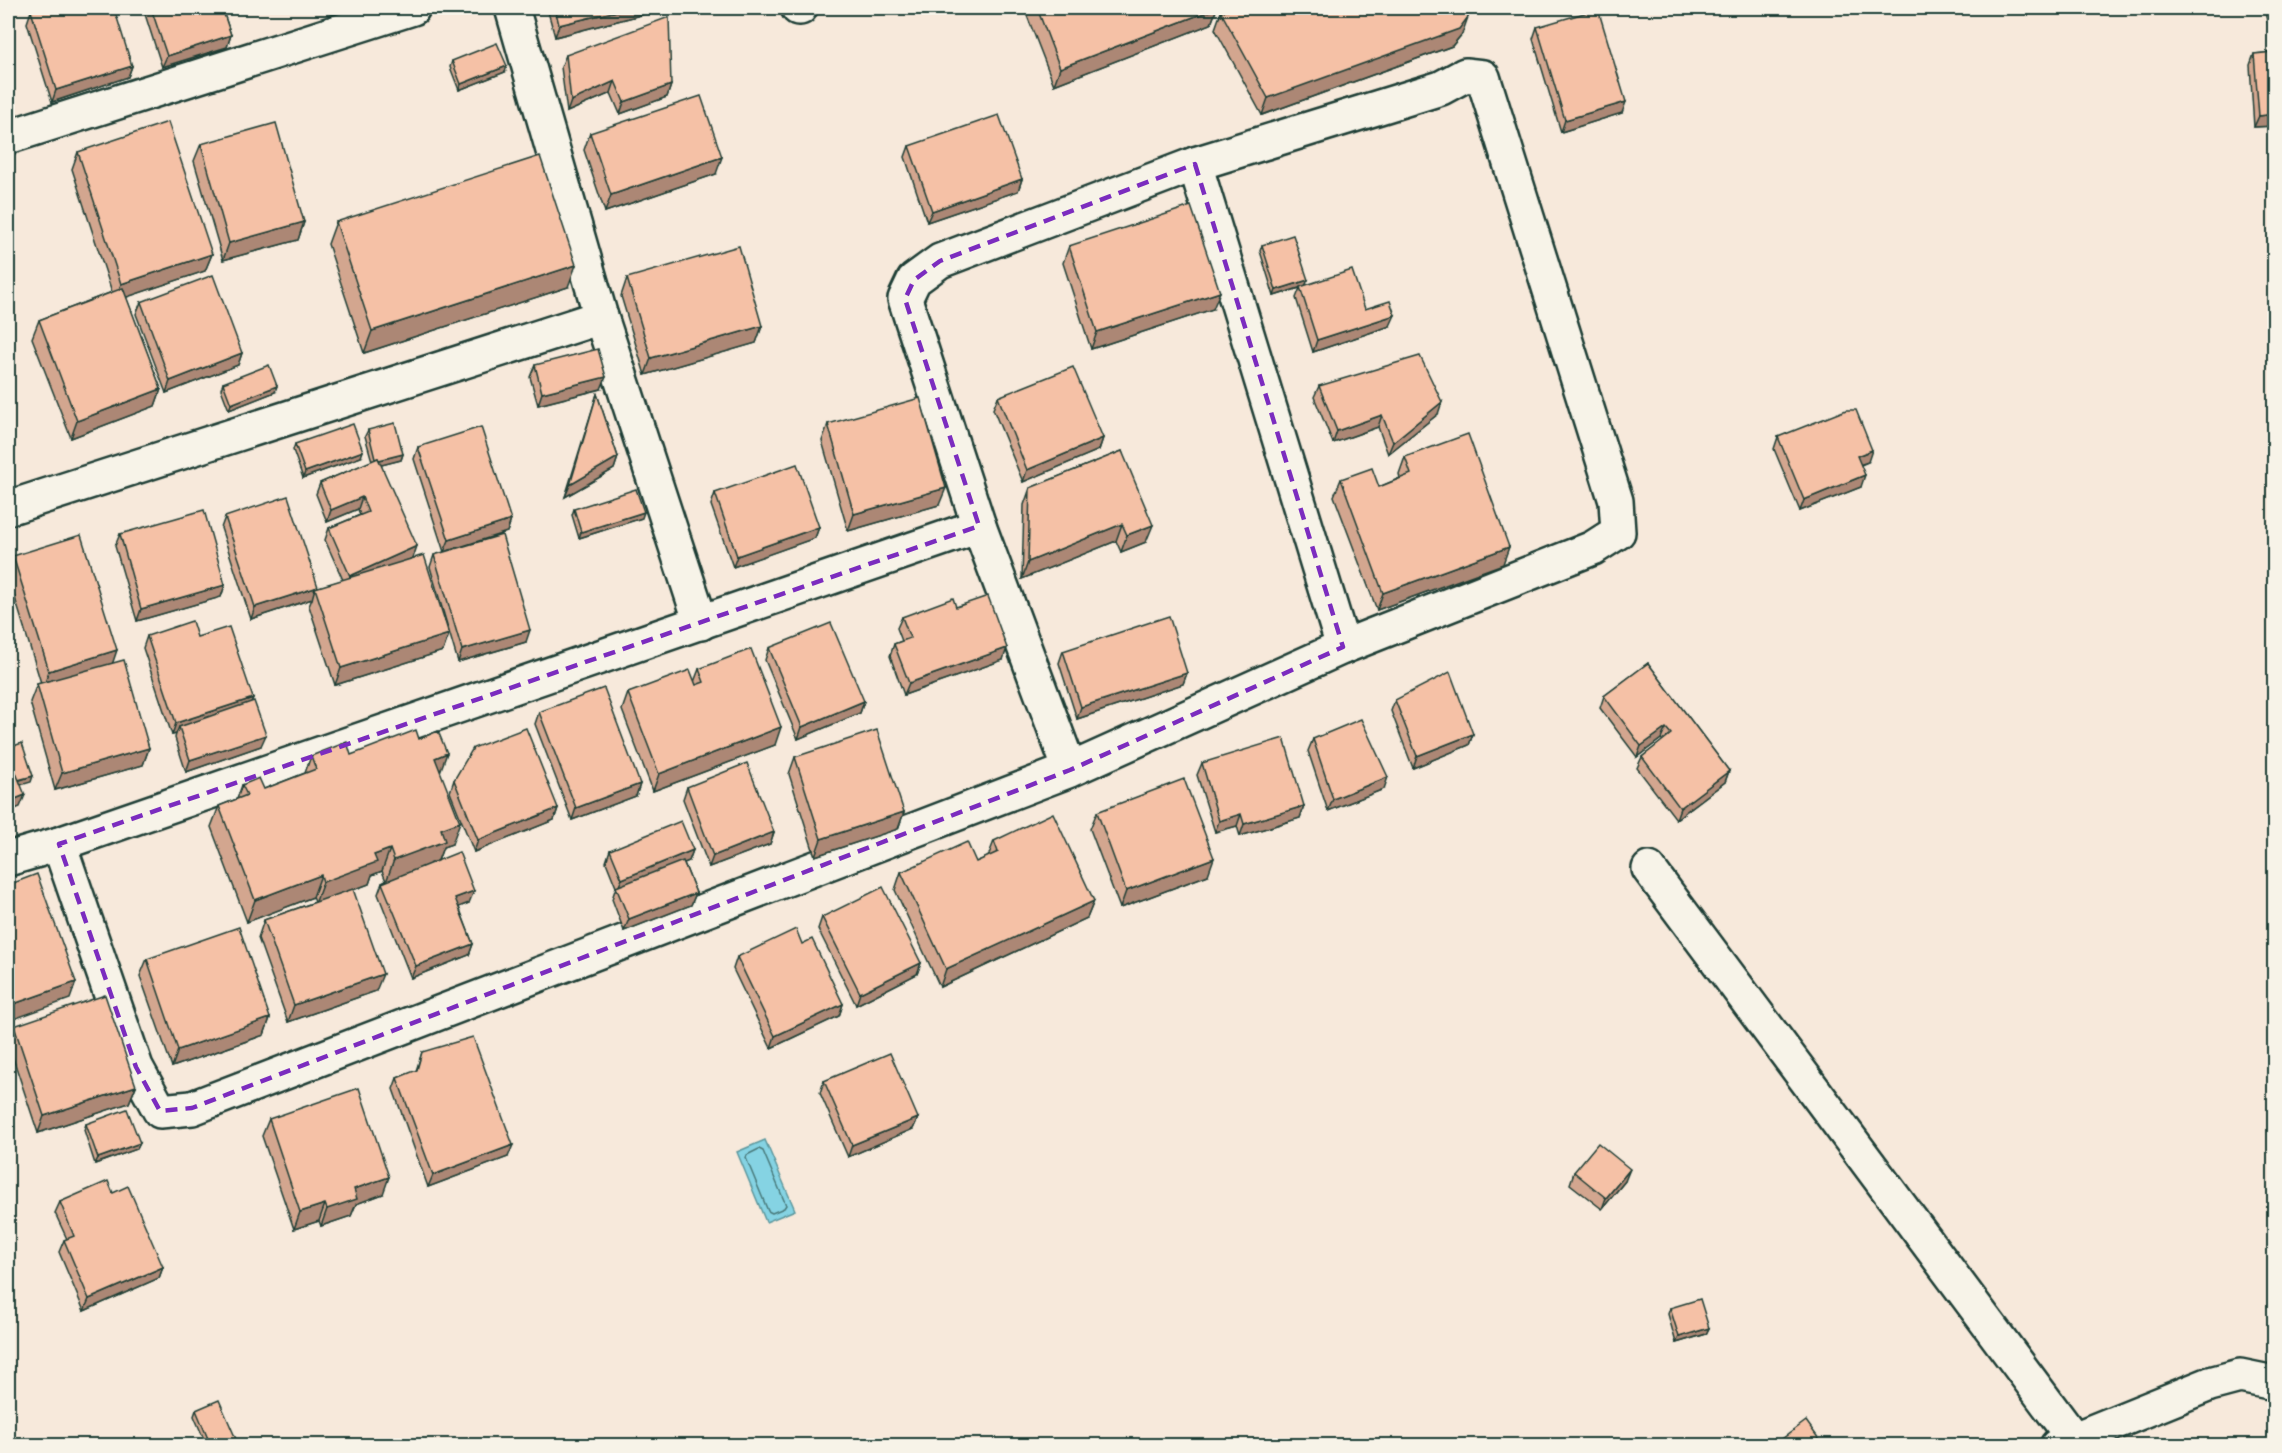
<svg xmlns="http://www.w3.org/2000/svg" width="2282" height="1453" font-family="'Indie Flower',sans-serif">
  <rect width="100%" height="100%" fill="#f7e9db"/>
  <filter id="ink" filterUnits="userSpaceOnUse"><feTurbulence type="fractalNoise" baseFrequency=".0167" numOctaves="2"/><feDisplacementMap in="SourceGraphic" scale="12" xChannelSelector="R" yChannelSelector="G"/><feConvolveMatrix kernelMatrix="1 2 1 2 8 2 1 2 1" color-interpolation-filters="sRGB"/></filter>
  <g filter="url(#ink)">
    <polygon fill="#85d3e3" stroke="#5c979d" stroke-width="1.5" points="765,1140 795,1210 766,1222 737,1152"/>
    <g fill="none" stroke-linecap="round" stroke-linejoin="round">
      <polygon stroke="#48797a" stroke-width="1.5" points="759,1149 763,1151 786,1205 784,1208 772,1213 768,1211 746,1158 747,1155"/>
      <defs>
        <g id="minor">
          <polyline points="512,8 601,317 701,623"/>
          <polyline points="798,8 800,8"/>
          <polyline points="8,137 413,8"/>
          <polyline points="1195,164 1343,647"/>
          <polyline points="8,508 601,317"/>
          <polyline points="59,844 136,1067 160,1111 192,1108 1070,770 1343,647 1593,548 1618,532 1616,501 1483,77 1465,75 1441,88 1195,164 940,261 914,280 905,299 979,526 1070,770"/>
          <polyline points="8,859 59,844 979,526"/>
          <polyline points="1649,869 2073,1438"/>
          <polyline points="2057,1446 2210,1384 2240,1376 2274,1383"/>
        </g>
      </defs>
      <use href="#minor" stroke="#1f3d34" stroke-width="38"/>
      <use href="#minor" stroke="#f7f3e8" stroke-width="33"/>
    </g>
    <g fill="#d3a68f" stroke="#1f3d34" stroke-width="1.5">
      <polygon points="143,8 222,8 231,35 227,47 162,67"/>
      <polygon points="547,8 654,8 652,12 555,37"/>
      <polygon points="1024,8 1217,8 1211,24 1054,85"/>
      <polygon points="2267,8 2274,8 2274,39 2273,40 2265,13"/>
      <polygon points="31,11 132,66 128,77 52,102 27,23"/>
      <polygon points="1221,12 1462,34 1452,46 1262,115 1215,29"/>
      <polygon points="1537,27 1622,113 1561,132 1533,39"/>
      <polygon points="2274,52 2274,126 2254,127 2250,65 2254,54"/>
      <polygon points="566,55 671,85 667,97 620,114 611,93 567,112 561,67"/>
      <polygon points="452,61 505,72 459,90 450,67"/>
      <polygon points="590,133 716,174 605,212 584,150"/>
      <polygon points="201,144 304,222 298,240 223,260 194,161"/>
      <polygon points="909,146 1022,179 1018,191 927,222 905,157"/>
      <polygon points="78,152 212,254 205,271 126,297 161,389 155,406 71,438 32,338 39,320 112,292 72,169"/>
      <polygon points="336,222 568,287 364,353 328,244"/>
      <polygon points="1262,245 1306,285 1365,309 1390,326 1313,352 1296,298 1300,288 1274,296 1260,251"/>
      <polygon points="1069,246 1213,309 1091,349 1063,263"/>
      <polygon points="627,278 762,326 756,343 645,375 621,296"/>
      <polygon points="141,302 242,353 238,365 166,393 136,314"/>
      <polygon points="535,365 601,389 538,405 530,377"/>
      <polygon points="223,383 275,392 229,410 221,389"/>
      <polygon points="1319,386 1438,414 1388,454 1378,427 1333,443 1314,397"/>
      <polygon points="597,394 618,457 614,469 565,497"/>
      <polygon points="998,397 1103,438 1099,450 1023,482 993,409"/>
      <polygon points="828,424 939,505 848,531 822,441"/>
      <polygon points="368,430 403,454 401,460 381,465 413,558 449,634 443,651 335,685 309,606 312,599 251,619 221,528 225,517 317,588 343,580 325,540 329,528 360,515 358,509 327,522 316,494 320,483 372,461 365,436"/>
      <polygon points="1778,437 1868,462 1861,465 1861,487 1800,511 1774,449"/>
      <polygon points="295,444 361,457 303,478 293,450"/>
      <polygon points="418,447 511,520 507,532 452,550 526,642 458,662 430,567 434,555 444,552 414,459"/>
      <polygon points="1122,451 1146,542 1121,552 1116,541 1022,579 1024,505 1030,488"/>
      <polygon points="1405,457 1503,564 1377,610 1334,496 1341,479 1379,487 1400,478 1399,474"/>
      <polygon points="715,493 819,527 815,538 733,567 711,505"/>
      <polygon points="574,509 642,518 579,538 572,515"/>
      <polygon points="120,534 225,585 221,597 137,621 115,546"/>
      <polygon points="13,556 112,663 149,748 143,765 55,790 30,702 37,684 41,683 8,575 8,572"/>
      <polygon points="956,607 1003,660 904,695 890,656 894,644 902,641 897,628 902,617"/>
      <polygon points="147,636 197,637 253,698 251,702 261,746 186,772 175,738 176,734 172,735 143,648"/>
      <polygon points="769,648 864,701 860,713 798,739 765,660"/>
      <polygon points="1063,651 1187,673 1183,684 1077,719 1059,663"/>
      <polygon points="1648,663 1729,771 1725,782 1676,819 1637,768 1642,757 1663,741 1661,739 1637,757 1600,708 1604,696"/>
      <polygon points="699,669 775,745 653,791 622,710 628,693 694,682"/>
      <polygon points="1395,700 1473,734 1469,745 1413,768 1391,711"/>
      <polygon points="539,712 640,784 636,796 572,820 535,724"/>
      <polygon points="419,739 440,772 452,844 443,847 438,861 469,903 459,907 473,944 469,955 411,978 378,894 382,883 386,881 382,871 372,875 369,884 353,890 376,991 288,1022 258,938 264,920 315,902 313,897 247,922 211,827 219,806 237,799 242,785 264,789 305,773 311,756 351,755"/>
      <polygon points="1313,739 1384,789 1328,811 1308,751"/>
      <polygon points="795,757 904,812 898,829 815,856 789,774"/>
      <polygon points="1202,763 1304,806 1300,818 1240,836 1237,826 1215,832 1197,775"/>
      <polygon points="454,780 558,808 554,820 474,852 450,792"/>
      <polygon points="687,787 774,832 770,844 709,867 683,799"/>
      <polygon points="1097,812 1208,875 1120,908 1090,829"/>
      <polygon points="994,841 1094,901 1087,918 940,987 895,890 901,872 976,862 988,857"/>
      <polygon points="610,850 693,850 689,861 684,863 696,893 691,905 624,931 612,899 616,887 606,862"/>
      <polygon points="822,917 921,963 917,974 856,1005 818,929"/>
      <polygon points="802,944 843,1004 839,1016 771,1048 733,969 737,957"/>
      <polygon points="147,959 270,1018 264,1035 172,1067 140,976"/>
      <polygon points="14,1026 136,1086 129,1103 38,1133 8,1043"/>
      <polygon points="422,1052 508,1157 428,1187 393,1089 397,1078 416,1071"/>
      <polygon points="824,1081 918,1118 913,1129 848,1157 820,1093"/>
      <polygon points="269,1119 383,1194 356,1204 351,1216 321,1226 319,1221 294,1229 262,1136"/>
      <polygon points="86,1124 140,1143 137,1149 95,1164 84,1130"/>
      <polygon points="1574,1172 1625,1181 1602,1209 1570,1184"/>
      <polygon points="113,1193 163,1267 159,1278 84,1311 59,1252 64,1240 67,1239 55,1213 60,1202"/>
      <polygon points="1670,1308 1709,1328 1706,1334 1676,1343 1668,1314"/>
      <polygon points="196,1410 239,1446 207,1446 194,1416"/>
    </g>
    <g fill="#ac8774" stroke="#1f3d34" stroke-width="1.5">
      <polygon points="364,8 374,8 362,12"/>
      <polygon points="629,8 654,8 652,12 555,37 559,25"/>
      <polygon points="1217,8 1211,24 1054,85 1060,68"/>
      <polygon points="1468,17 1462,34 1452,46 1262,115 1268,98"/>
      <polygon points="231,35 227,47 162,67 167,56"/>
      <polygon points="132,66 128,77 52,102 56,90"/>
      <polygon points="507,66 505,72 459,90 461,84"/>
      <polygon points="615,81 611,93 567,112 571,101"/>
      <polygon points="671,85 667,97 620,114 624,102"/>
      <polygon points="1626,102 1622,113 1561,132 1565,120"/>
      <polygon points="2274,114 2274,126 2254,127 2259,116"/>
      <polygon points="722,157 716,174 605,212 611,195"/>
      <polygon points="1022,179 1018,191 927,222 932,211"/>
      <polygon points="304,222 298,240 223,260 229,243"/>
      <polygon points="212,254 205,271 115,301 121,284"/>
      <polygon points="576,265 568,287 364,353 372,331"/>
      <polygon points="1308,280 1305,286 1274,296 1276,290"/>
      <polygon points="1220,292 1213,309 1091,349 1097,332"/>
      <polygon points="1395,315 1390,326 1313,352 1317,340"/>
      <polygon points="762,326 756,343 645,375 651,358"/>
      <polygon points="242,353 238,365 166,393 170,381"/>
      <polygon points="606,377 601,389 538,405 542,393"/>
      <polygon points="277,386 275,392 229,410 231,404"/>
      <polygon points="161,389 155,406 71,438 77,421"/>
      <polygon points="1442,402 1438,414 1388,454 1393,442"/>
      <polygon points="1382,415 1378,427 1333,443 1337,431"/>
      <polygon points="1103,438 1099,450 1023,482 1027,470"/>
      <polygon points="1872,450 1868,462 1853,467 1857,456"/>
      <polygon points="363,451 361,457 303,478 305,472"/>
      <polygon points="403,454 401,460 374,467 376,461"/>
      <polygon points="618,457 614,469 565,497 570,485"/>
      <polygon points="1865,475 1861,487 1800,511 1804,500"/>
      <polygon points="946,488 939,505 848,531 854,514"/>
      <polygon points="362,497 358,509 327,522 331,510"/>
      <polygon points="644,512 642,518 579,538 581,532"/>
      <polygon points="511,520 507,532 444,552 449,540"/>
      <polygon points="1122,524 1116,541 1022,579 1028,562"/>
      <polygon points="1153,525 1146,542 1121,552 1127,535"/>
      <polygon points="819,527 815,538 733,567 737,556"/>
      <polygon points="417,546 413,558 346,587 350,576"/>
      <polygon points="1509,547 1503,564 1377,610 1383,593"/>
      <polygon points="225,585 221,597 137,621 141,609"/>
      <polygon points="318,587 315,588 312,599 251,619 255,607"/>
      <polygon points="530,630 526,642 458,662 462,650"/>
      <polygon points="449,634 443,651 335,685 341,668"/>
      <polygon points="1007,648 1003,660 904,695 909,683"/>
      <polygon points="117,650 111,668 43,688 49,671"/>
      <polygon points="1187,673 1183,684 1077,719 1081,707"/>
      <polygon points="253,698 248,710 179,727 176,734 172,735 176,723"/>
      <polygon points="864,701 860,713 798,739 802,727"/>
      <polygon points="781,727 775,745 653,791 659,774"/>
      <polygon points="1666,728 1661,739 1637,757 1641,746"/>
      <polygon points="1473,734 1469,745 1413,768 1417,756"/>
      <polygon points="266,735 261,746 186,772 190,760"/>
      <polygon points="149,748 143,765 55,790 62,773"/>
      <polygon points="447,753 439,775 435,758"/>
      <polygon points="1729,771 1725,782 1676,819 1680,808"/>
      <polygon points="33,776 31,782 14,787 17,781"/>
      <polygon points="1388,777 1384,789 1328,811 1333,799"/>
      <polygon points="640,784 636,796 572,820 576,808"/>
      <polygon points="25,795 20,807 8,812 8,802"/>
      <polygon points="1304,806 1300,818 1240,836 1244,824"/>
      <polygon points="558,808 554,820 474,852 478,840"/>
      <polygon points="904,812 898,829 815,856 821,839"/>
      <polygon points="1241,814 1237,826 1215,832 1219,821"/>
      <polygon points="460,822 452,844 443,847 437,863 386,882 394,860 441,829"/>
      <polygon points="774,832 770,844 709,867 713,856"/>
      <polygon points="390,849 382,871 372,875 369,884 315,904 323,882 374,855"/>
      <polygon points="693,850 689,861 617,890 622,879"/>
      <polygon points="1214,858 1208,875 1120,908 1126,891"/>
      <polygon points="321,875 313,897 247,922 255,900"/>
      <polygon points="474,891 469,903 451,910 455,898"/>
      <polygon points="696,893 691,905 624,931 629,919"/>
      <polygon points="1094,901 1087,918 940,987 946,969"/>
      <polygon points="473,944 469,955 411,978 416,966"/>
      <polygon points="921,963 917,974 856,1005 860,993"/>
      <polygon points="383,974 376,991 288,1022 294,1005"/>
      <polygon points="76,982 70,999 8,1021 8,1006"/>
      <polygon points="843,1004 839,1016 771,1048 775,1036"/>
      <polygon points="270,1018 264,1035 172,1067 178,1050"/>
      <polygon points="136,1086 129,1103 38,1133 44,1116"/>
      <polygon points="918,1118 913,1129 848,1157 852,1145"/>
      <polygon points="140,1143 137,1149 95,1164 98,1158"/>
      <polygon points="513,1145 508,1157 428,1187 433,1175"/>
      <polygon points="1630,1169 1625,1181 1602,1209 1606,1198"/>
      <polygon points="389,1177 383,1194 356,1204 351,1216 321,1226 327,1209 354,1189"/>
      <polygon points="325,1204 319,1221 294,1229 300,1212"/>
      <polygon points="163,1267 159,1278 84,1311 89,1299"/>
      <polygon points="1709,1328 1706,1334 1676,1343 1679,1337"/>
    </g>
    <g fill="#f5c1a6" stroke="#1f3d34" stroke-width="1.5">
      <polygon points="41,8 114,8 132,66 56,90 31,11"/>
      <polygon points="151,8 222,8 231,35 167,56"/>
      <polygon points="555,8 629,8 559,25"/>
      <polygon points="1037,8 1217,8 1060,68"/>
      <polygon points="1234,8 1466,8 1468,17 1459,29 1268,98 1221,12"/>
      <polygon points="2267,8 2274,8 2274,32"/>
      <polygon points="1598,9 1626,102 1565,120 1537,27"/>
      <polygon points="669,17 671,85 624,102 615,81 571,101 566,55"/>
      <polygon points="497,43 507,66 461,84 452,61"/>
      <polygon points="2274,52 2274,114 2259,116 2254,54"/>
      <polygon points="701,96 722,157 611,195 590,133"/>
      <polygon points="999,115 1022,179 932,211 909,146"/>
      <polygon points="168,122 212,254 121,284 78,152"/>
      <polygon points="276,123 304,222 229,243 201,144"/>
      <polygon points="540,156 576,265 372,331 336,222"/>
      <polygon points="1191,206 1220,292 1097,332 1069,246"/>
      <polygon points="1293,235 1308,280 1276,290 1262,245"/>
      <polygon points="739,246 762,326 651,358 627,278"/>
      <polygon points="1352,270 1365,309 1390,301 1395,315 1317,340 1300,287"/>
      <polygon points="213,275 242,353 170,381 141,302"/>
      <polygon points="123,288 161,389 77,421 39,320"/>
      <polygon points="598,349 606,377 542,393 535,365"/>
      <polygon points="1420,356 1442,402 1393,442 1382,415 1337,431 1319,386"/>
      <polygon points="269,365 277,386 231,404 223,383"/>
      <polygon points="1073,367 1103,438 1027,470 998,397"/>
      <polygon points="597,394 618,457 570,485"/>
      <polygon points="920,398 946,488 854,514 828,424"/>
      <polygon points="1846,410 1856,410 1872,450 1857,456 1865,475 1804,500 1778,437"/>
      <polygon points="395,423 403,454 379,460 378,458 375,459 368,430"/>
      <polygon points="353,424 363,451 305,472 295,444"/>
      <polygon points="481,427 511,520 449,540 418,447"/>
      <polygon points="1468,434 1509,547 1383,593 1341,479 1372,468 1379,487 1411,474 1405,457"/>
      <polygon points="1122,451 1153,525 1127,535 1122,524 1028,562 1030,488"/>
      <polygon points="378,458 417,546 350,576 329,528 368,512 362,497 331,510 320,483"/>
      <polygon points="797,464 819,527 737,556 715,493"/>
      <polygon points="636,489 644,512 581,532 574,509"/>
      <polygon points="288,496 318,587 255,607 225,517"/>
      <polygon points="204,510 225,585 141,609 120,534"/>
      <polygon points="81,535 117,650 49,671 13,556"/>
      <polygon points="502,535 530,630 462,650 434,555"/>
      <polygon points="424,555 449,634 341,668 315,588"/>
      <polygon points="988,596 1007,648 909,683 894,644 910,638 902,617 953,598 956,607"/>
      <polygon points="1169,616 1187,673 1081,707 1063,651"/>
      <polygon points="192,621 197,637 229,627 253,698 176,723 147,636"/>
      <polygon points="831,623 864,701 802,727 769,648"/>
      <polygon points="751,649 781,727 659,774 628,693 690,670 696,685 704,682 699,669"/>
      <polygon points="124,660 149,748 62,773 37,684"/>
      <polygon points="1648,663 1729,771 1680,808 1642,757 1671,734 1666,728 1641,746 1604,696"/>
      <polygon points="1450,672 1473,734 1417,756 1395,700"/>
      <polygon points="604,688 640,784 576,808 539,712"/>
      <polygon points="254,701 266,735 190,760 179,727"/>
      <polygon points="1361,719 1388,777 1333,799 1313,739"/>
      <polygon points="526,728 558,808 478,840 454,780 473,748"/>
      <polygon points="416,730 419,739 438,731 447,753 435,758 460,822 441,829 445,841 394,860 390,849 374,855 377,862 323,882 321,875 255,900 219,806 247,795 242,785 259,778 264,789 316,769 311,756 347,742 351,755"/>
      <polygon points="877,730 904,812 821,839 795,757"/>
      <polygon points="1284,738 1304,806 1244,824 1241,814 1219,821 1202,763"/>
      <polygon points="22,743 33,776 18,780 9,756 8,748"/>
      <polygon points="8,753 25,795 8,802"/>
      <polygon points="747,763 774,832 713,856 687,787"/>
      <polygon points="1184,779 1214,858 1126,891 1097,812"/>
      <polygon points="1053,813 1094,901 946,969 901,872 967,842 976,862 998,852 994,841"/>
      <polygon points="681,821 693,850 622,879 610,850"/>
      <polygon points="459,852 474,891 455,898 473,944 416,966 382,883"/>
      <polygon points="683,861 696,893 629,919 616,887"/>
      <polygon points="37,874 76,982 8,1006 8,885"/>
      <polygon points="883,887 921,963 860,993 822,917"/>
      <polygon points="353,889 383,974 294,1005 264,920"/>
      <polygon points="239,927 270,1018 178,1050 147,959"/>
      <polygon points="796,929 802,944 812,939 843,1004 775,1036 737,957"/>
      <polygon points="105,995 136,1086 44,1116 14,1026"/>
      <polygon points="473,1037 513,1145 433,1175 397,1078 417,1070 422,1052"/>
      <polygon points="890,1053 918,1118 852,1145 824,1081"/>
      <polygon points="359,1088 389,1177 354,1189 357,1199 327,1209 325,1204 300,1212 269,1119"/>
      <polygon points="127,1109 140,1143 98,1158 86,1124"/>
      <polygon points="1598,1143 1630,1169 1606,1198 1574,1172"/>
      <polygon points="108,1181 113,1193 128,1186 163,1267 89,1299 64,1240 74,1236 60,1202"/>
      <polygon points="1700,1299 1709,1328 1679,1337 1670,1308"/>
      <polygon points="219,1400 239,1446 211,1446 196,1410"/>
      <polygon points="1806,1421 1824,1446 1781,1446 1778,1442"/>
    </g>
  </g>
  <path fill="none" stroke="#7b2cbf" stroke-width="4.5" stroke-dasharray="12 8" stroke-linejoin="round" d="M1195 164 1343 647 1070 770 192 1108 160 1111 136 1067 59 844 979 526 905 299 914 280 940 261Z"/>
  <rect width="2282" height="1453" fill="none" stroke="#f7f3e8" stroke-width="30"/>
  <rect x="15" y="15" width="2252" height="1423" fill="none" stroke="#1f3d34" stroke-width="2" filter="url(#ink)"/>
</svg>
